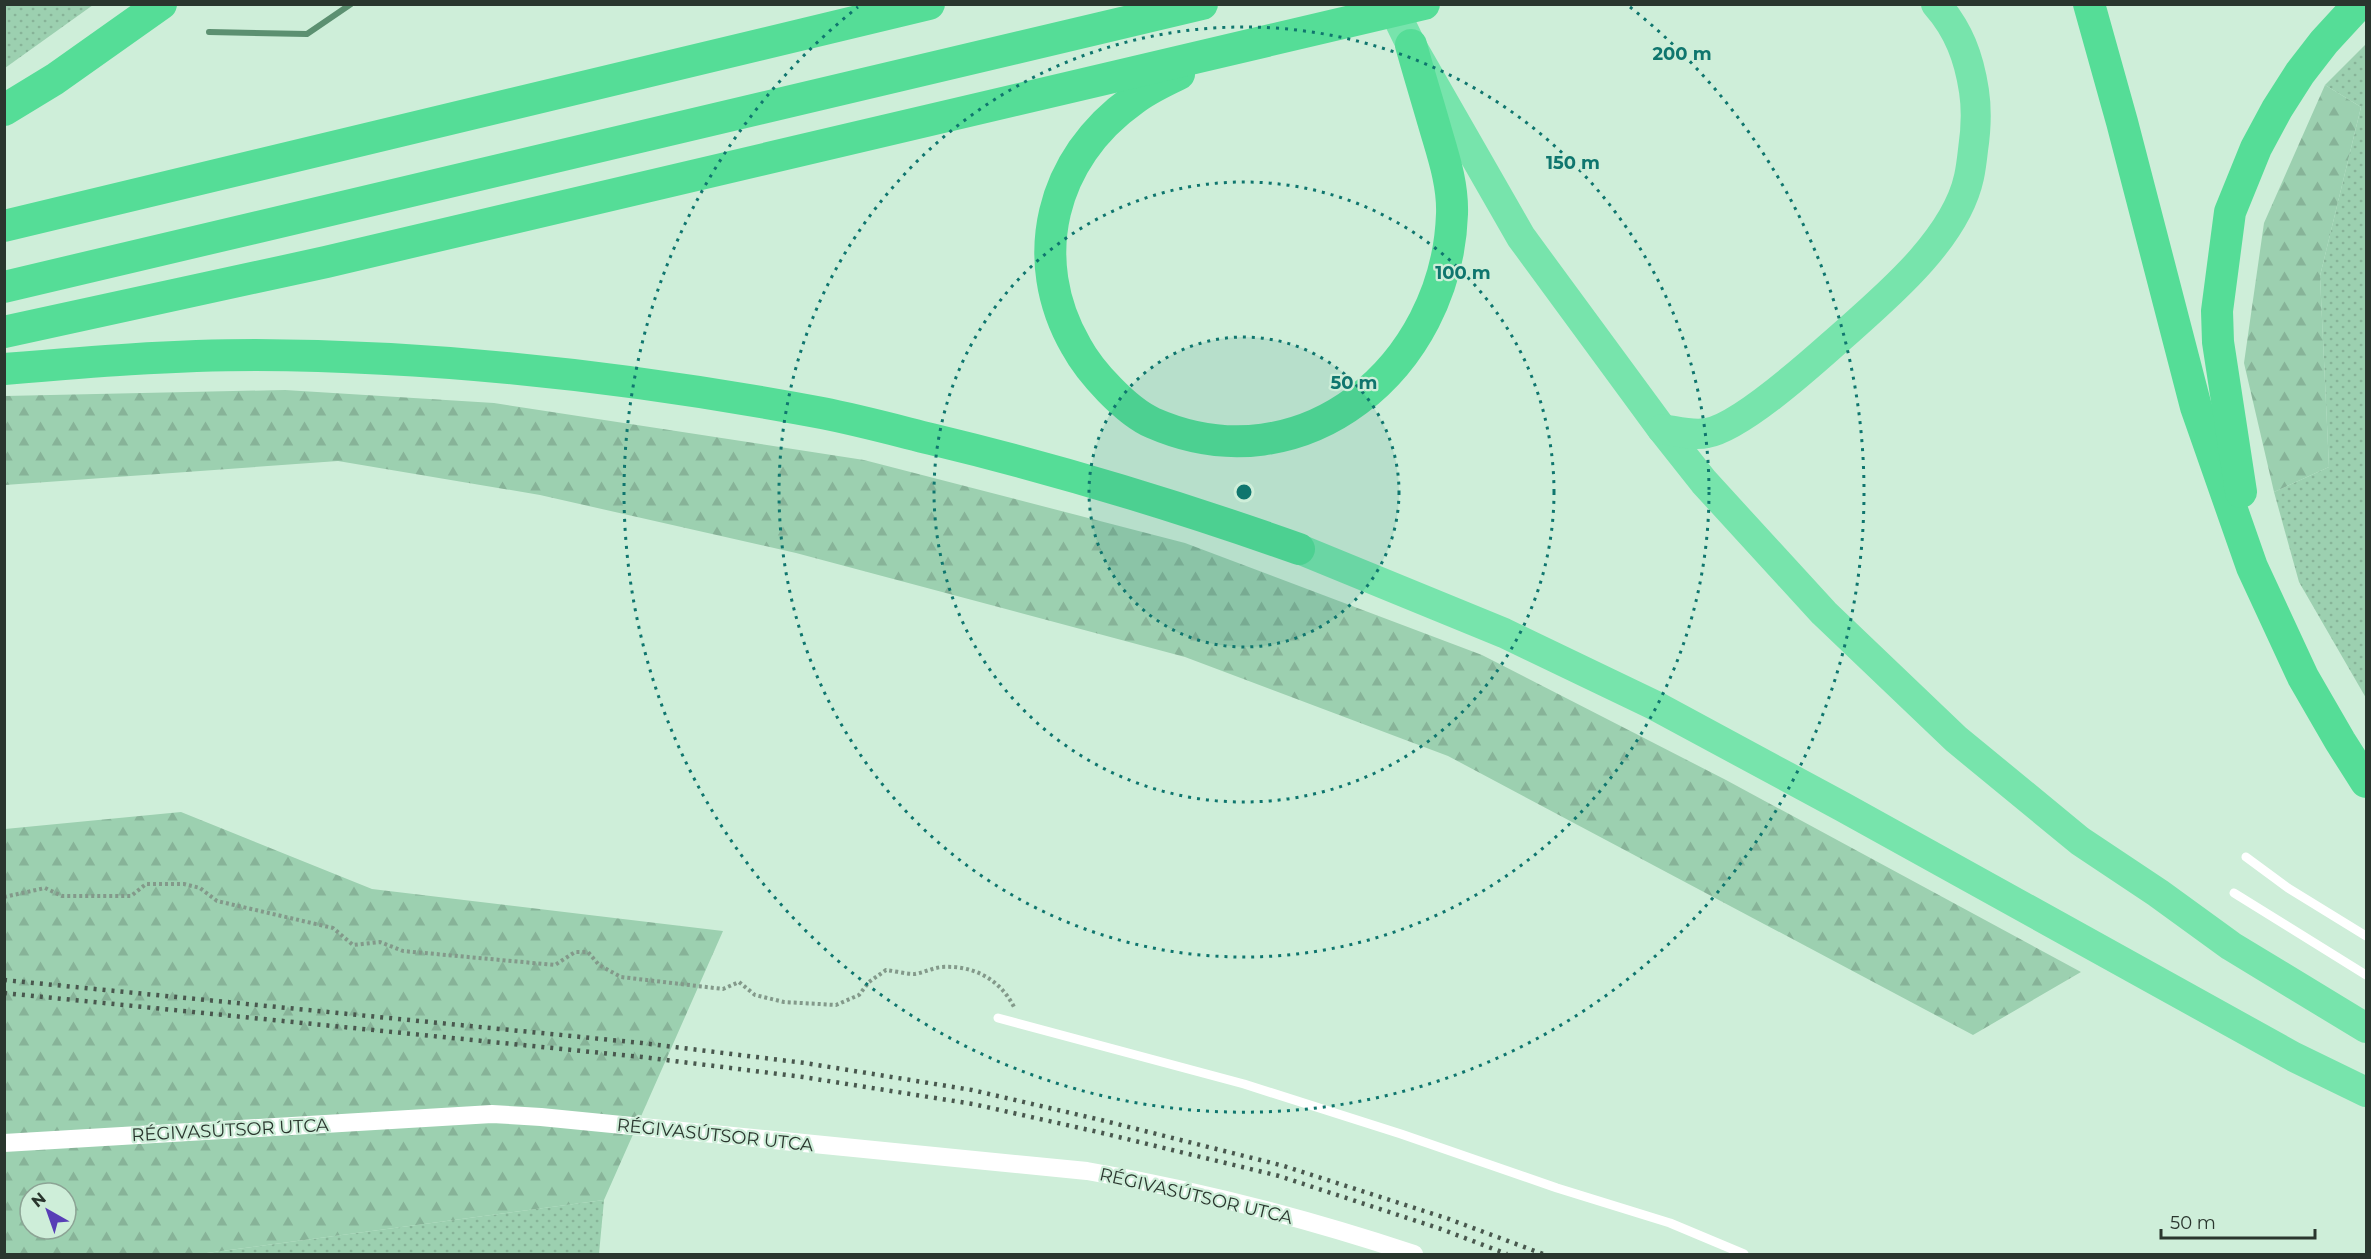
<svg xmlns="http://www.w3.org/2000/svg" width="2371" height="1259" font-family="Montserrat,sans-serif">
  <defs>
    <pattern id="grass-dots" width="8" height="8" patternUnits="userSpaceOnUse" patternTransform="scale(1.5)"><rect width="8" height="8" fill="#9cd0b0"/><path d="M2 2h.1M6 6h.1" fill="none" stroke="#87b398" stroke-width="1.8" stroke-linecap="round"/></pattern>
    <pattern id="forest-firs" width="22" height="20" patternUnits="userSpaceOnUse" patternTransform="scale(1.5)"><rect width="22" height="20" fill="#9cd0b0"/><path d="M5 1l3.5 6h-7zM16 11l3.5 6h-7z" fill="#87b398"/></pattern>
  </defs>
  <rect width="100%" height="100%" fill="#ceeed9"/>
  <g fill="url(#grass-dots)">
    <polygon points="5,4 93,4 93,5 5,68"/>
    <polygon points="2366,44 2366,698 2299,582 2274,492 2329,467 2320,276 2361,107 2325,85"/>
    <polygon points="604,1200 599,1254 199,1254 207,1253"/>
  </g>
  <g fill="url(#forest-firs)" fill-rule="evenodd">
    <polygon points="2325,85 2361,107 2320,276 2329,467 2274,492 2244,363 2264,223"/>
    <polygon points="285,390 494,403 864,460 1185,543 1482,655 1726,780 2081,972 1973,1035 1448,756 1185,657 796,553 540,495 338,461 5,485 5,396"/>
    <path d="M181 812 372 889 723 931 604 1200 199 1254H5V829ZM30 1193H66V1229H30Z"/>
  </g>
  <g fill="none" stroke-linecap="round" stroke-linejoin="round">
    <polyline stroke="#5c9071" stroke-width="6" points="209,32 307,34 351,4"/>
    <path stroke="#83998a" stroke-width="4" stroke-dasharray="3 3" stroke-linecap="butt" d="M4 897 45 888 62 896H131L146 884H184L200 888 217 901 333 928 353 945 380 942 403 951 555 965 575 952H588L599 965 621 977 723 989 739 982 755 995 784 1002 836 1005 859 995 869 982 886 970C895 971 906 974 914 974 923 973 932 968 942 967 973 965 1000 979 1014 1007"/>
    <g stroke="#fff" stroke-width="9">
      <polyline points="2246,857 2288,888 2366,936"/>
      <polyline points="2234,893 2366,975"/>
      <polyline points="998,1018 1244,1084 1401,1134 1557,1188 1670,1223 1744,1254"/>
    </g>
    <path stroke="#fff" stroke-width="18" d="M4 1143 492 1114 541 1117 1087 1171C1198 1190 1308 1219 1414 1254"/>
    <g stroke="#77e4ac" stroke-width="30">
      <polyline points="1391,4 1411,45 1521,237 1662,429 1704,482 1824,613 1956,739 2080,841 2158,893 2231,946 2366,1028"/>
      <path d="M1662 429C1676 431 1693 436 1707 433 1740 427 1806 368 1833 344 1880 302 1955 242 1969 177 1971 168 1972 159 1973 150 1976 130 1977 111 1974 91 1969 58 1959 30 1936 4"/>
      <polyline points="1299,549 1504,633 1654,705 1843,807 2294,1057 2366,1092"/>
    </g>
    <g stroke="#55dd97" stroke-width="32">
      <polyline points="2089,4 2122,122 2196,407 2252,567 2303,677 2340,741 2366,782"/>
      <path d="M1179 74C1163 82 1147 89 1133 100 1051 158 1026 259 1076 346 1090 372 1126 411 1153 423 1304 489 1447 366 1452 214 1453 185 1444 158 1436 131 1428 103 1419 74 1411 45"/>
      <polyline points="4,110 55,79 161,4"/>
      <polyline points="4,226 929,4"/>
      <polyline points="4,287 1202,4"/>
      <polyline points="4,332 326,262 1424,4"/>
      <path d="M4 369C88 362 172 355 256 355 445 356 636 378 822 413 858 420 895 430 931 439 1056 469 1178 506 1299 549"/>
      <polyline points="2241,492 2218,342 2217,311 2230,212 2256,148 2277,109 2300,73 2324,42 2359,4"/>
    </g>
    <g stroke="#49584e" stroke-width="4.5" stroke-dasharray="3 6" stroke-linecap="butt">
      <polyline points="4,980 642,1043 805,1063 972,1090 1101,1120 1284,1166 1446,1218 1543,1254"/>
      <polyline points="4,993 642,1057 803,1077 973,1104 1098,1132 1279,1176 1441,1229 1507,1254"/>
    </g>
  </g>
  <circle cx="1244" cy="492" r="155" fill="#0f766e" fill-opacity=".12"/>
  <g fill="none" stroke="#0f766e" stroke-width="3" stroke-dasharray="3 6">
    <circle cx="1244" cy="492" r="155"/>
    <circle cx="1244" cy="492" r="310"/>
    <circle cx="1244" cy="492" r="465"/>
    <path d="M1630 7A620 620 0 1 1 858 7"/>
  </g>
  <g text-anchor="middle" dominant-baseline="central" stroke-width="4.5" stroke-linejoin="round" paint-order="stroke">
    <g font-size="18" fill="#2a362e" stroke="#ceeed9">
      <text transform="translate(230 1130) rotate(-3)">RÉGIVASÚTSOR UTCA</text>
      <text transform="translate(715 1135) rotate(6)">RÉGIVASÚTSOR UTCA</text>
      <text transform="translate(1196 1196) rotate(13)">RÉGIVASÚTSOR UTCA</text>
    </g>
  </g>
  <circle cx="1244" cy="492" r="9" fill="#0f766e" stroke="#ceeed9" stroke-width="3"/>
  <g font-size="18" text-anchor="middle" font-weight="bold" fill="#0f766e" stroke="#ceeed9" stroke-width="4.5" stroke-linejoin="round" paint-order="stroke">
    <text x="1682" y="60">200 m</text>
    <text x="1573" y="169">150 m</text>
    <text x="1463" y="279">100 m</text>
    <text x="1354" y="389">50 m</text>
  </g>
  <rect width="2371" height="1259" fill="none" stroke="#2a362e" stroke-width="12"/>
  <g transform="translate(48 1211) rotate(320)"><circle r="28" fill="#ceeed9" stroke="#8ca495" stroke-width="1.5"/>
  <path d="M0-4.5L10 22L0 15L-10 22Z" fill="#573eb6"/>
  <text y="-9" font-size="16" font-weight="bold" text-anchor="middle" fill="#2a362e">N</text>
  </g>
  <path d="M2161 1229v9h154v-9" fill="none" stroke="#2a362e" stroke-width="3"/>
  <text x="2170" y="1229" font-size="18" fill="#2a362e" stroke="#ceeed9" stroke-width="4.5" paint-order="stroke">50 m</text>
</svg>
